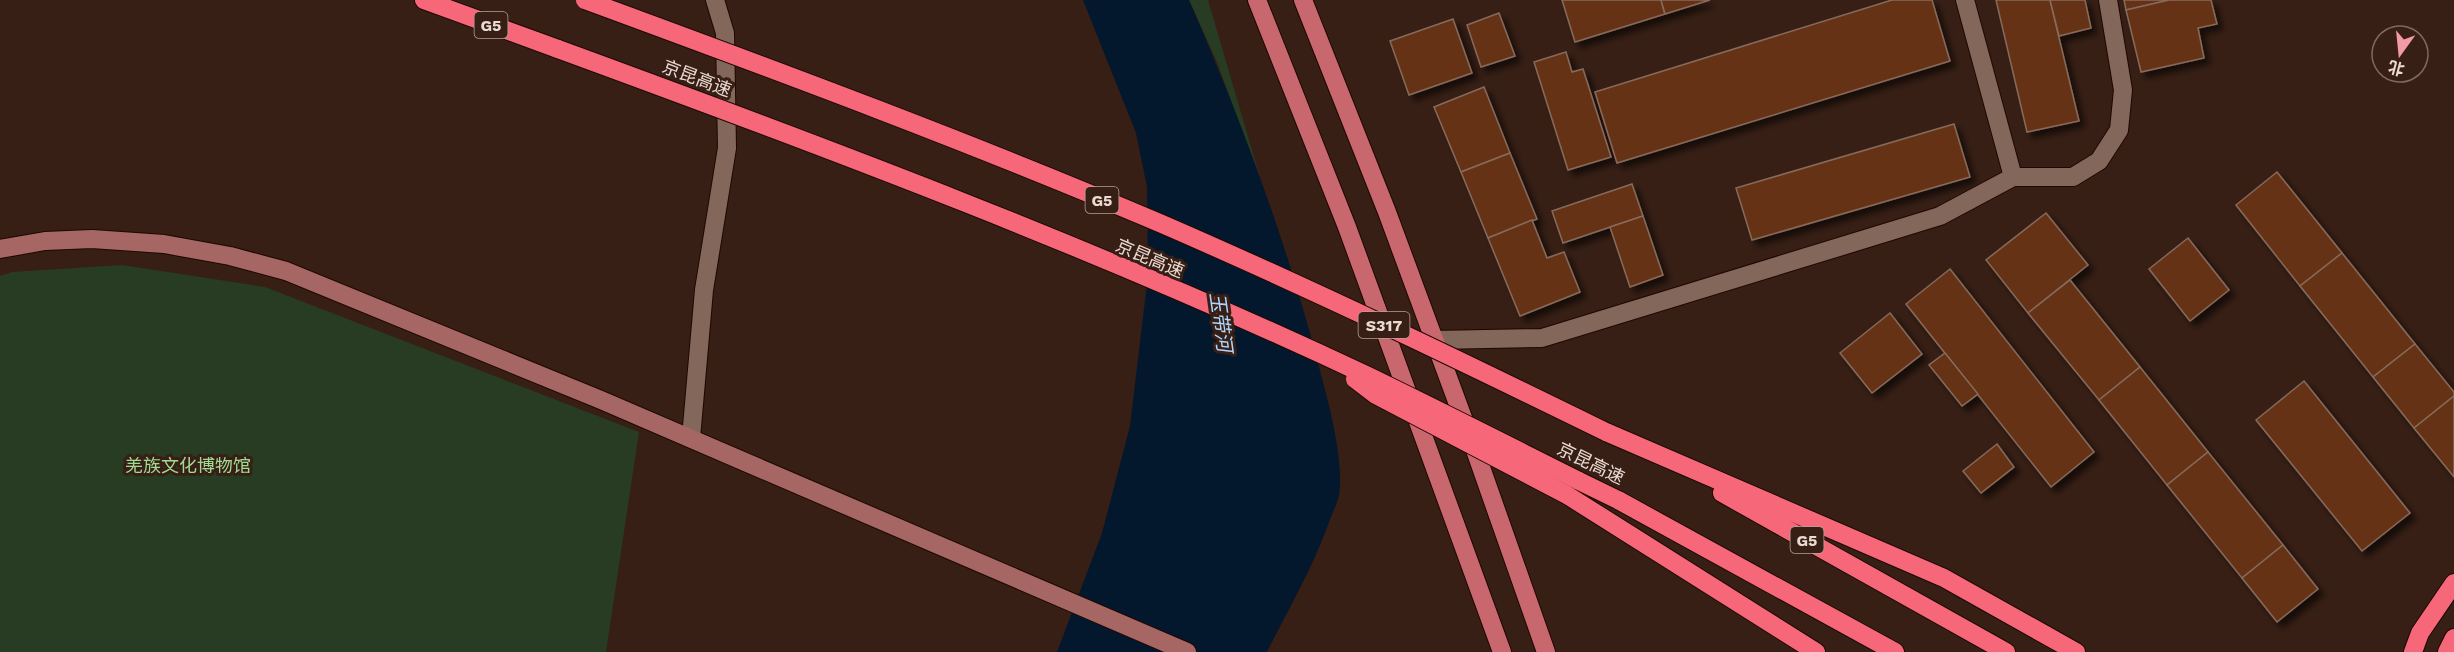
<svg xmlns="http://www.w3.org/2000/svg" width="2454" height="652" font-family="'Work Sans','Noto Sans SC',sans-serif">
  <defs>
    <filter id="shadow"><feDropShadow dx="5.5" dy="5.5" stdDeviation="3" flood-color="#0009"/></filter>
  </defs>
  <rect width="100%" height="100%" fill="#371f15"/>
  <g fill="#273c22">
    <polygon points="1189,0 1208,0 1263,188 1217,62"/>
    <polygon points="122,265 265,287 639,432 606,652 0,652 0,276 12,272"/>
  </g>
  <path fill="#03182d" d="M1083 0H1189C1242 121 1291 254 1323 382 1331 412 1344 464 1339 495 1337 505 1331 515 1328 525 1312 569 1288 610 1267 652H1057L1102 533 1130 426 1148 275 1147 187 1136 133Z"/>
  <g fill="#663314" stroke="#866a5c" stroke-width="1.5" filter="url(#shadow)">
    <polygon points="1562,0 1661,0 1665,14 1575,42"/>
    <polygon points="1661,0 1710,0 1665,14"/>
    <polygon points="1892,0 1932,0 1950,61 1617,163 1595,92"/>
    <polygon points="1996,0 2050,0 2079,121 2027,132"/>
    <polygon points="2050,0 2085,0 2091,28 2059,36"/>
    <polygon points="2124,0 2169,0 2126,10"/>
    <polygon points="2169,0 2211,0 2217,24 2198,28 2204,58 2141,72 2126,10"/>
    <polygon points="1499,13 1515,56 1481,67 1467,25"/>
    <polygon points="1453,19 1472,73 1409,95 1390,41"/>
    <polygon points="1566,52 1572,72 1583,69 1611,157 1568,170 1534,62"/>
    <polygon points="1484,87 1510,153 1461,172 1434,107"/>
    <polygon points="1954,124 1970,177 1752,240 1736,188"/>
    <polygon points="1510,153 1537,219 1488,238 1461,172"/>
    <polygon points="2277,172 2342,253 2300,286 2236,205"/>
    <polygon points="1632,184 1643,216 1563,243 1552,211"/>
    <polygon points="2046,213 2088,265 2028,313 1986,260"/>
    <polygon points="1643,216 1663,275 1630,287 1610,227"/>
    <polygon points="1532,220 1547,258 1564,252 1580,292 1520,316 1488,238"/>
    <polygon points="2188,238 2229,290 2190,321 2149,269"/>
    <polygon points="2342,253 2415,344 2373,377 2300,286"/>
    <polygon points="1950,269 2094,452 2051,487 1906,304"/>
    <polygon points="2070,280 2140,367 2099,400 2028,313"/>
    <polygon points="1890,313 1922,354 1872,393 1840,353"/>
    <polygon points="2415,344 2454,392 2454,396 2414,428 2373,377"/>
    <polygon points="1945,353 1978,394 1962,406 1929,365"/>
    <polygon points="2140,367 2208,452 2167,485 2099,400"/>
    <polygon points="2304,381 2410,513 2362,551 2256,420"/>
    <polygon points="2454,396 2454,477 2414,428"/>
    <polygon points="1997,444 2014,467 1981,493 1963,471"/>
    <polygon points="2208,452 2283,545 2242,578 2167,485"/>
    <polygon points="2283,545 2318,589 2277,622 2242,578"/>
  </g>
  <g fill="none" stroke-linecap="round" stroke-linejoin="round">
    <defs>
      <polyline id="lane" points="2013,177 2073,177 2099,161 2119,130 2123,90 2108,0"/>
      <g id="street">
        <polyline points="1434,340 1542,338 1940,216 2013,177 1965,0"/>
        <polyline points="691,438 704,290 727,148 725,33 715,0"/>
      </g>
      <polyline id="secondary" points="0,249 45,241 92,239 164,244 230,256 286,271 601,400 1187,652"/>
      <g id="primary">
        <polyline points="1257,0 1347,227 1502,652"/>
        <polyline points="1303,0 1387,212 1476,453 1546,652"/>
      </g>
      <g id="highway">
        <polyline points="424,0 558,49"/>
        <polyline points="1606,432 1944,578 2076,652"/>
        <polyline points="1577,480 1618,500 1895,652"/>
        <polyline points="1722,493 2006,652"/>
        <polyline points="1567,495 1816,652"/>
        <polyline points="2413,652 2420,633 2454,583"/>
        <polyline points="2447,652 2454,638"/>
      </g>
    </defs>
    <use href="#lane" stroke="#1e0802" stroke-width="20"/>
    <use href="#street" stroke="#1e0802" stroke-width="20"/>
    <use href="#secondary" stroke="#1e0802" stroke-width="20"/>
    <use href="#primary" stroke="#1e0802" stroke-width="20"/>
    <use href="#highway" stroke="#1e0802" stroke-width="20"/>
    <use href="#lane" stroke="#84675b" stroke-width="18"/>
    <use href="#street" stroke="#84675b" stroke-width="18"/>
    <use href="#secondary" stroke="#a66764" stroke-width="18"/>
    <use href="#primary" stroke="#c9676e" stroke-width="18"/>
    <use href="#highway" stroke="#f7677a" stroke-width="18"/>
    <defs>
      <g id="highway-bridge">
        <path d="M585 0C778 71 972 143 1162 224 1312 289 1459 360 1606 432"/>
        <path d="M558 49C831 149 1105 252 1368 376 1438 410 1507 445 1577 480"/>
        <polyline points="1355,379 1376,395 1567,495"/>
      </g>
    </defs>
    <use href="#highway-bridge" stroke="#1e0802" stroke-width="20" stroke-linecap="butt"/>
    <use href="#highway-bridge" stroke="#f7677a" stroke-width="18"/>
  </g>
  <g text-anchor="middle" dominant-baseline="central" stroke-width="6" stroke-linejoin="round" paint-order="stroke">
    <g fill="#371f15" stroke="#b5a29a" stroke-width="1.5">
      <rect x="474.5" y="12" width="33" height="26" rx="4.5"/>
      <rect x="1085.5" y="187" width="33" height="26" rx="4.5"/>
      <rect x="1358.5" y="312" width="51" height="26" rx="4.5"/>
      <rect x="1790.5" y="527" width="33" height="26" rx="4.5"/>
    </g>
    <g font-size="16" font-weight="bold" fill="#ebdad3">
      <text x="491" y="25">G5</text>
      <text x="1102" y="200">G5</text>
      <text x="1384" y="325">S317</text>
      <text x="1807" y="540">G5</text>
    </g>
    <g font-size="18" fill="#ebdad3" stroke="#371f15">
      <text transform="translate(697 78) rotate(21)">京昆高速</text>
      <text transform="translate(1150 258) rotate(23)">京昆高速</text>
      <text transform="translate(1591 463) rotate(26)">京昆高速</text>
    </g>
    <g font-size="18" fill="#a0db93" stroke="#371f15">
      <text x="188" y="465">羌族文化博物馆</text>
    </g>
    <g font-size="20" font-style="italic" fill="#afd5fd" stroke="#371f15">
      <text transform="translate(1221 322) rotate(82)">玉带河</text>
    </g>
  </g>
  <g transform="translate(2400 54) rotate(195)"><circle r="28" fill="#371f15" stroke="#7f6a61" stroke-width="1.5"/>
  <path d="M0-4.5L10 22L0 15L-10 22Z" fill="#f39aa8"/>
  <text y="-9" font-size="16" font-weight="bold" text-anchor="middle" fill="#ebdad3">北</text>
  </g>
</svg>
